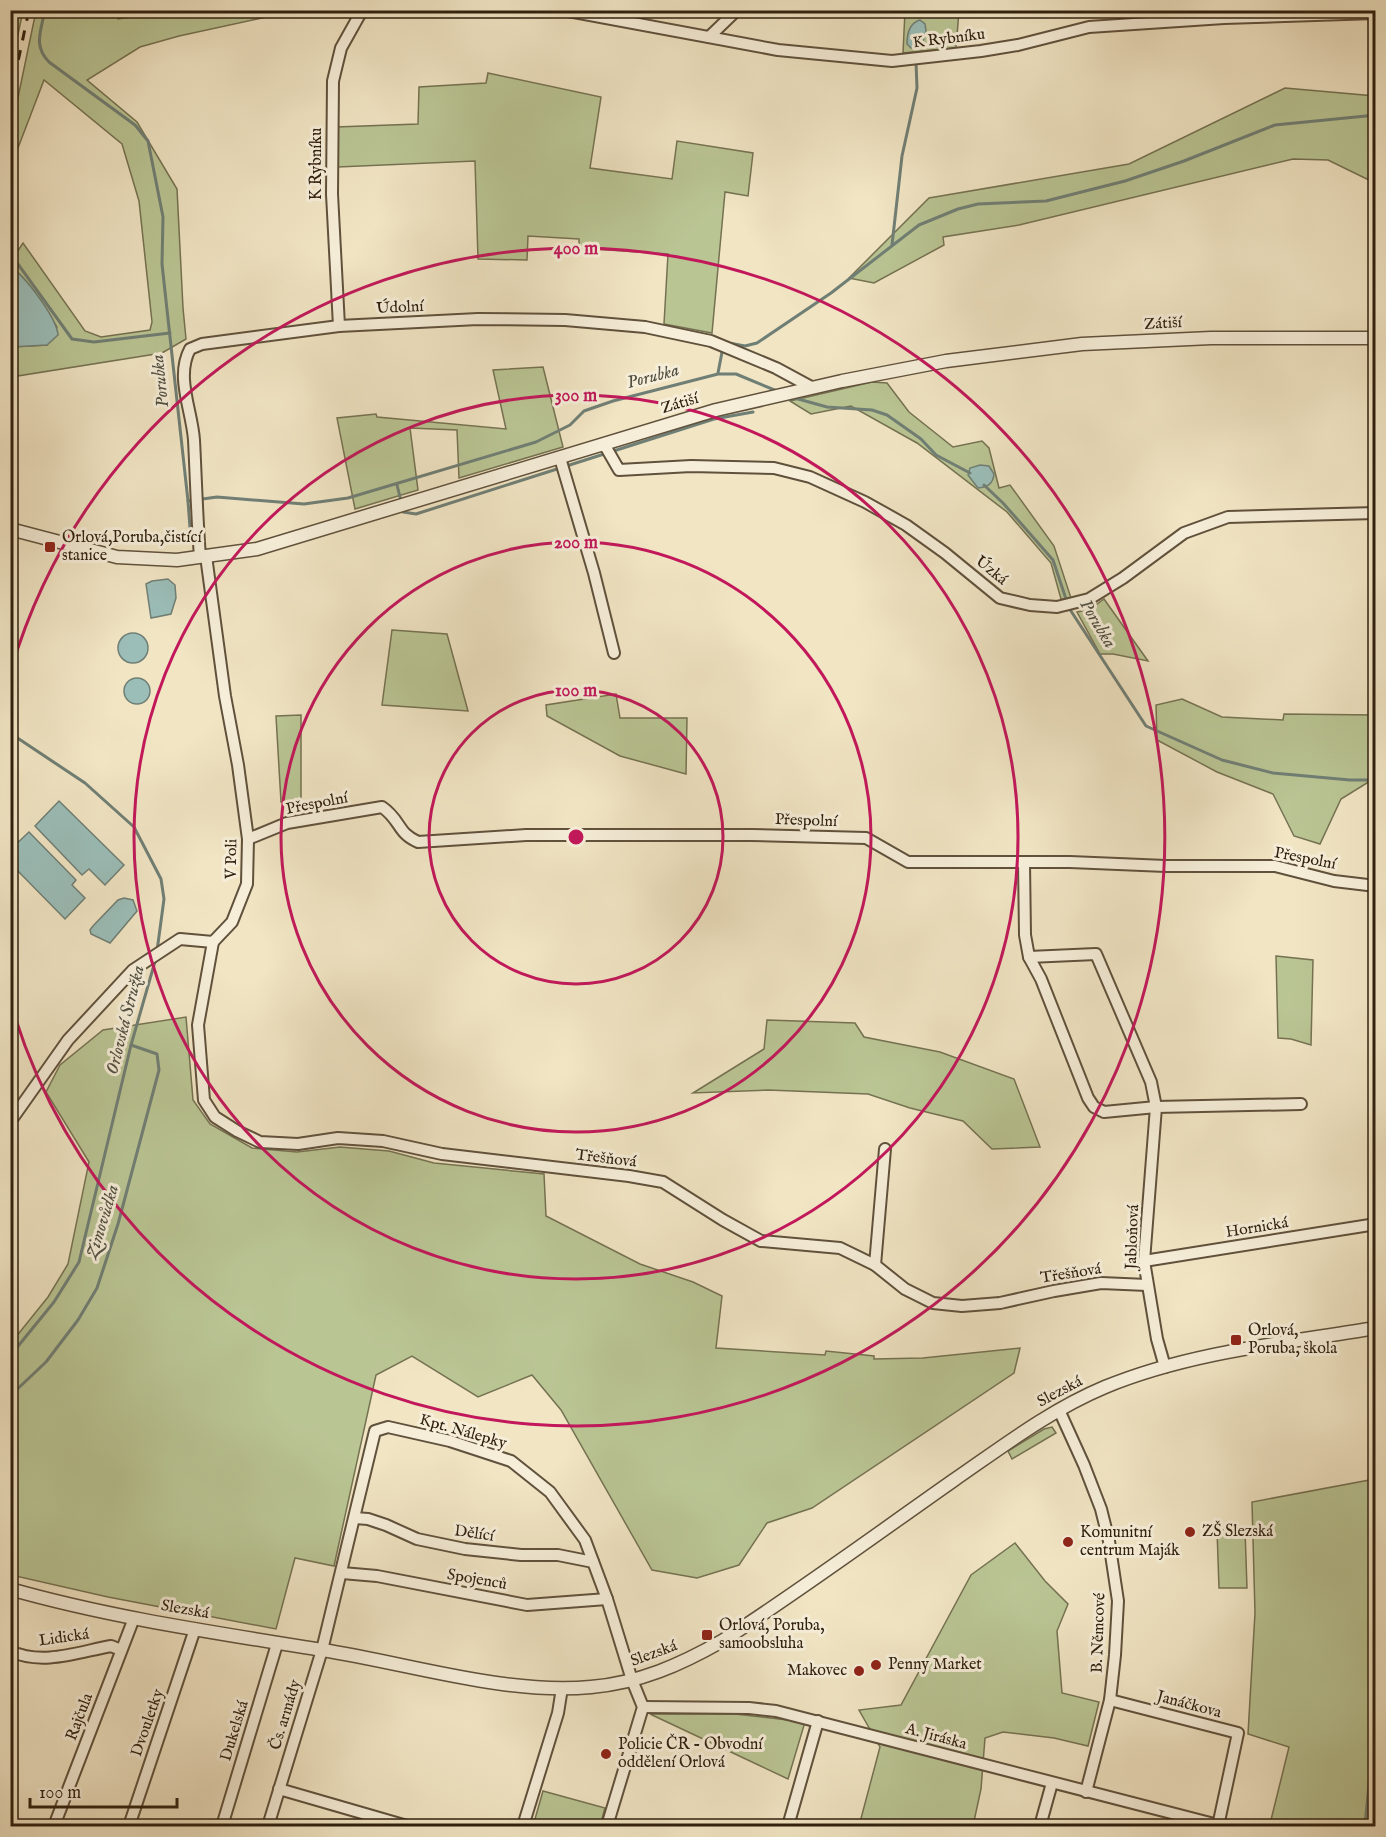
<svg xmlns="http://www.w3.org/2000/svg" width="1386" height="1837" font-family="'IM FELL English',serif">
  <rect width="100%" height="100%" fill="#f1e5c4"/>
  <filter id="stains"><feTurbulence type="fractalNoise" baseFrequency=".00333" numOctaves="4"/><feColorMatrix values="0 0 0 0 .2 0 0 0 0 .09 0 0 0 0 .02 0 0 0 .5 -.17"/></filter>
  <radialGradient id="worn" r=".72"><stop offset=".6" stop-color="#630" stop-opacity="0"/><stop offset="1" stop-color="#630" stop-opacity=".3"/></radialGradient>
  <g fill="#bac594" stroke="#757252" stroke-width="1.5">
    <polygon points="11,10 23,11 11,67 10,11"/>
    <polygon points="36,11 117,11 118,19 174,11 294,11 179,36 140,47 87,80 137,122 177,189 183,308 186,339 162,353 11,377 11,347 47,345 57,327 37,296 11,267 11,261 23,243 85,331 101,337 150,330 152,322 139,201 122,144 44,80 18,148 12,150 11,154 11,131"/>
    <polygon points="905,11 959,11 956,48 903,53"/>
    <polygon points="488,73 601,97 590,168 672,179 677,141 753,153 748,196 725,192 712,333 664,324 668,254 579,248 579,239 528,236 527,260 478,259 475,161 338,167 336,127 418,124 419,87 486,83"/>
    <polygon points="1285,88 1375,96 1375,183 1328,160 1293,159 1019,225 943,237 944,245 874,283 849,278 929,198 1129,164"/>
    <polygon points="543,367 563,447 459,478 457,430 410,428 418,490 355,509 337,418 376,414 377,417 506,429 493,370"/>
    <polygon points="872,382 887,383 909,412 953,447 982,441 989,448 999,488 1010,485 1054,546 1071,598 1061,599 1051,563 1007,512 917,443 851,406 811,414 790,401"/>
    <polygon points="1104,599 1148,661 1113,654 1100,654 1077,612 1090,609"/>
    <polygon points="392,630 447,634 468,711 382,705"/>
    <polygon points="616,694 620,718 687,718 686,774 620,756 547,716 546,705"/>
    <polygon points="1182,699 1222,717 1283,720 1284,714 1375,715 1375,778 1341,799 1320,844 1294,836 1273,794 1217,772 1157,740 1156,705"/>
    <polygon points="301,715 301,802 281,802 276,716"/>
    <polygon points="1276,956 1313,960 1311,1045 1291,1039 1278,1038"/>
    <polygon points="186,1017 193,1100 210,1124 252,1148 297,1152 340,1147 389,1151 434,1163 544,1174 546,1216 640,1264 693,1282 722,1296 716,1348 825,1355 826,1351 874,1356 874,1359 923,1358 1020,1348 1014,1373 812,1508 767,1523 739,1565 697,1578 652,1570 561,1410 532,1375 478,1397 412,1356 376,1375 334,1566 295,1558 276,1629 108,1597 11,1575 11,1343 48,1297 68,1264 89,1162 46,1092 60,1065 103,1030"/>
    <polygon points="767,1020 855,1023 864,1037 940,1052 1014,1079 1040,1147 992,1149 963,1121 910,1108 868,1094 768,1090 693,1093 764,1049"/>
    <polygon points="1052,1427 1056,1433 1012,1459 1008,1451 1044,1429"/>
    <polygon points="1375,1479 1374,1826 1271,1826 1270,1824 1289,1747 1248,1734 1255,1613 1252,1502"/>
    <polygon points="1245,1529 1247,1588 1219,1588 1217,1530"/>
    <polygon points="1015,1543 1045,1581 1068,1604 1057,1631 1062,1693 1099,1702 1088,1746 1054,1738 1003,1732 985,1738 981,1789 973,1826 859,1826 880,1747 859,1710 901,1705 971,1575"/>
    <polygon points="650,1714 735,1714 805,1722 788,1779"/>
    <polygon points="543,1791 605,1808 600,1826 533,1826"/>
  </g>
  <g fill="#9bbeb9" stroke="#707f75" stroke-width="1.5">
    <path d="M920 20 925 24 926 31 922 45 911 48 907 44C907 34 909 23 920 20Z"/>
    <path d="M11 267C25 276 57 318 58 335L47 345 11 347Z"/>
    <path d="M980 465 989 466 994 474C993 484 988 487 978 488L968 475 970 468Z"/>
    <polygon points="168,579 175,585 176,598 171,614 151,618 146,584 152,581"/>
    <circle cx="133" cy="648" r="15"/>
    <circle cx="137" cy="691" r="13"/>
    <polygon points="59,801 124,865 105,885 89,869 82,875 35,826"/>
    <polygon points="29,832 76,880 72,885 85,898 65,919 11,864 11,849"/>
    <polygon points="124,898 133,900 137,911 110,943 91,934 90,930 93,926 118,900"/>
  </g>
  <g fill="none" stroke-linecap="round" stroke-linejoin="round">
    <g stroke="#707f75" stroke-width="3">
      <path d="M45 10C41 31 33 46 49 62L135 125 148 141 163 217 162 264 188 501 217 497 304 504 348 498 536 442 570 425 584 411 613 401 718 374H736L777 391"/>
      <polyline points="892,245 902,156 917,88 916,62"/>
      <polyline points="10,253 72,339 94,342 170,333"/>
      <polyline points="729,343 745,346 757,343 831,293 919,225 958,209 978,204 1046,201 1125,181 1184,161 1275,125 1376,115"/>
      <polyline points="718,373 723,347"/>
      <polyline points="791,397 827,407 872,410 887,415 921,439 936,455 970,473"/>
      <polyline points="397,485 401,501"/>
      <polyline points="984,485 1003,503 1053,560 1069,608 1146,726 1222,760 1273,773 1350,780 1376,780"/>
      <polyline points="188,501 191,541"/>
      <polyline points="402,507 403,512 416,514 714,419 753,412"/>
      <polyline points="10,732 16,737 85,783 134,827 161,879 164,899 157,951"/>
      <polyline points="10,1356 54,1302 79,1262 131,1045 156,958"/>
      <polyline points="10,1396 46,1362 78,1320 97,1288 118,1224 159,1070 157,1054 131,1045"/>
      <polyline points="10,1549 10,1557"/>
      <polyline points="1365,1826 1369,1784 1376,1745"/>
    </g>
    <defs>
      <g id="minor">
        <polyline points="563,10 778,50 892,61 981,51 1018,45 1089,27 1224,18 1376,13"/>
        <polyline points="709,37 737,10"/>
        <polyline points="339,326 332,194 333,81 341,48 360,14 366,10"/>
        <polyline points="604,444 619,470 691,466 774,468 810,477 865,502 906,525 945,553 1000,598 1030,605 1057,607 1089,599 1123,578 1184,533 1228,517 1376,513"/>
        <polyline points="560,458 594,573 614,653"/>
        <path d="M200 557C197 518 196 479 194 440 192 410 175 377 190 349L202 344 339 326 478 319 565 320 645 327 711 341 776 368 813 388"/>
        <path d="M248 839 287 823 382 807C401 820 397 833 418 842L526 835H751L866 838 908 862H1070L1166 866H1275L1334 881 1376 886"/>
        <polyline points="1024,863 1025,935 1029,957 1041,979 1088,1098 1094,1107 1104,1112 1156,1107 1301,1104"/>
        <polyline points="213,942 198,1025 204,1100 215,1117 237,1131 260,1142 298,1144 338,1138 383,1141 442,1154 629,1176 663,1182 723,1220 761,1241 840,1248 875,1265 905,1289 933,1303 962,1306 1000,1303 1054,1291 1101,1283 1147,1285"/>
        <polyline points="1029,957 1096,954 1151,1082 1156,1107 1144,1261 1157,1339 1165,1367"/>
        <polyline points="10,1122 68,1040 133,970 180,939 213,942 232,922 247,884 248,839 238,765 225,696 206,556"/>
        <polyline points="1144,1261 1376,1224"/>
        <polyline points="875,1265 885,1149"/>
        <polyline points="1059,1410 1084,1465 1101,1509 1109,1541 1118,1601 1115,1655 1110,1700 1086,1792"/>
        <polyline points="355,1518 368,1519 386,1525 417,1539 465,1549 521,1555 558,1555 593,1562"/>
        <polyline points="342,1573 377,1576 527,1605 607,1599"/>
        <path d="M10 1651C43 1666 78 1652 111 1646L121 1650"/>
        <polyline points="1110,1700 1238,1733 1218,1826"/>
        <polyline points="643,1707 749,1708 776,1711 1218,1825"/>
        <polyline points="279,1789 407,1826"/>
        <polyline points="54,1826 134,1618"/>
        <polyline points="129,1826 195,1629"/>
        <polyline points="222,1826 277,1644"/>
        <polyline points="268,1826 322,1650 375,1431 388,1427 450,1441 511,1461 550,1492 585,1540 607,1599 632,1680 643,1707 607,1826"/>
        <polyline points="523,1826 558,1713 562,1688"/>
        <polyline points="788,1826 818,1721"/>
        <polyline points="1040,1826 1052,1783"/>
      </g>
      <g id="tertiary">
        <polyline points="10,529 117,557 177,560 257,549 716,410 842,381 946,361 1082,344 1211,338 1376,338"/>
        <path d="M10 1589C112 1618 218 1633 322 1650 407 1663 505 1695 591 1687 639 1683 680 1665 722 1641 801 1590 877 1534 954 1480 1002 1447 1050 1410 1105 1387 1190 1352 1285 1343 1376 1328"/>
      </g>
    </defs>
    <use href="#minor" stroke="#60513c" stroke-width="14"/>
    <use href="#tertiary" stroke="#60513c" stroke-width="15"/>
    <use href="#minor" stroke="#f6eed9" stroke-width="10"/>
    <use href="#tertiary" stroke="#f6eed9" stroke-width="12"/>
    <polyline stroke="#30200f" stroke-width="3" stroke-dasharray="10 10" stroke-linecap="butt" points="10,99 29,10"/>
  </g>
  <g fill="none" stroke="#c2185b" stroke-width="3">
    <circle cx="576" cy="837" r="147"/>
    <circle cx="576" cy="837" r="295"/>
    <circle cx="576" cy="837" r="442"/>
    <path d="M11 670A589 589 0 1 1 11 1004"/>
  </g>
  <g fill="#8f2418" stroke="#f6eed9" stroke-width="2">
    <rect x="44" y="541" width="12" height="12" rx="3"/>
    <rect x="1230" y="1334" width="12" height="12" rx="3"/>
    <circle cx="1190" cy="1532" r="6"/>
    <circle cx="1068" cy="1542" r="6"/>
    <rect x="701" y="1629" width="12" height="12" rx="3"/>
    <circle cx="876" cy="1665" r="6"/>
    <circle cx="859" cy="1671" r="6"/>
    <circle cx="606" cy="1754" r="6"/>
  </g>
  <g text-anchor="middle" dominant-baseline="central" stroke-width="6" stroke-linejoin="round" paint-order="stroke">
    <g font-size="16" fill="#30200f" stroke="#f6eed9">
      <text transform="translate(949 39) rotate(-7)">K Rybníku</text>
      <text transform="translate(317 164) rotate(-90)">K Rybníku</text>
      <text transform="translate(400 308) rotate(-3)">Údolní</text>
      <text transform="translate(1163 324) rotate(-3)">Zátiší</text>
      <text transform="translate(680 404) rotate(-17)">Zátiší</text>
      <text transform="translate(991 571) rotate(39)">Úzká</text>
      <text transform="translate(317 804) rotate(-11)">Přespolní</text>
      <text transform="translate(806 821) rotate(2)">Přespolní</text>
      <text transform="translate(232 859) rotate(-89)">V Poli</text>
      <text transform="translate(1305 859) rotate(11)">Přespolní</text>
      <text transform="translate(606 1159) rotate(7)">Třešňová</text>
      <text transform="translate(1257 1228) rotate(-9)">Hornická</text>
      <text transform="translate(1133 1237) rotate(-88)">Jabloňová</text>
      <text transform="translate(1071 1274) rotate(-9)">Třešňová</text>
      <text transform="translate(1060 1392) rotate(-28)">Slezská</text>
      <text transform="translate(463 1432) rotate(16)">Kpt. Nálepky</text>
      <text transform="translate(474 1534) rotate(8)">Dělící</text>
      <text transform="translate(477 1580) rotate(10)">Spojenců</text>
      <text transform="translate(185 1610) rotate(10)">Slezská</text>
      <text transform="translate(1099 1633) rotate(-88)">B. Němcové</text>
      <text transform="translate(64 1638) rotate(-8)">Lidická</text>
      <text transform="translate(654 1654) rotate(-20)">Slezská</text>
      <text transform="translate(1189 1705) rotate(15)">Janáčkova</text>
      <text transform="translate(286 1715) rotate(-73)">Čs. armády</text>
      <text transform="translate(80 1717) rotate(-69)">Rajčula</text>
      <text transform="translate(148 1723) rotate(-71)">Dvouletky</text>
      <text transform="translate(235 1731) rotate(-73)">Dukelská</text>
      <text transform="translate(936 1737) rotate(15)">A. Jiráska</text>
    </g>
    <g font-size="16" fill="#30200f" stroke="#f6eed9" text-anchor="start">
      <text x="62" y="538">Orlová,Poruba,čistící<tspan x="62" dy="18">stanice</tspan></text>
      <text x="1248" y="1331">Orlová,<tspan x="1248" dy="18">Poruba, škola</tspan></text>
      <text x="1202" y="1532">ZŠ Slezská</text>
      <text x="1080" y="1533">Komunitní<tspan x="1080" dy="18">centrum Maják</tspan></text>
      <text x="719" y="1626">Orlová, Poruba,<tspan x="719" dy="18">samoobsluha</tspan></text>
      <text x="888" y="1665">Penny Market</text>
      <text x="847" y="1671" text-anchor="end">Makovec</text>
      <text x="618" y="1745">Policie ČR - Obvodní<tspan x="618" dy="18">oddělení Orlová</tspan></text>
    </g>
    <g font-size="18" font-style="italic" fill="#504f42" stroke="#f6eed9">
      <text transform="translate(653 377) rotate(-15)">Porubka</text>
      <text transform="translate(161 381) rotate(-96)">Porubka</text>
      <text transform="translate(1097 624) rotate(59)">Porubka</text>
      <text transform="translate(126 1020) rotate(-76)">Orlovská Stružka</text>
      <text transform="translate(103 1222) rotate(-73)">Zimovůdka</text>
    </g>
  </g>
  <circle cx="576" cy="837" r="9" fill="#c2185b" stroke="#f6eed9" stroke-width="3"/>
  <g font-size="18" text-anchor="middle" font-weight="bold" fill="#c2185b" stroke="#f6eed9" stroke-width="6" stroke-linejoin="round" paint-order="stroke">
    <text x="576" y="254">400 m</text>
    <text x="576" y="401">300 m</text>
    <text x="576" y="548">200 m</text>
    <text x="576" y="696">100 m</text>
  </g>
  <rect width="1386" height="1837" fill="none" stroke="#f1e5c4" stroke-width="36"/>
  <rect x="12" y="12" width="1362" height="1813" fill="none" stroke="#30200f" stroke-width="3"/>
  <rect x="18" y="18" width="1350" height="1801" fill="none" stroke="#30200f" stroke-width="1.5"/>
  <path d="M30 1798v9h147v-9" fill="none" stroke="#30200f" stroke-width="3"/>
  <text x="39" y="1798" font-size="18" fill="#30200f" stroke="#f6eed9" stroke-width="4.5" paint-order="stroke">100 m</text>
  <rect width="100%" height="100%" filter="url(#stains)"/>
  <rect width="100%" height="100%" fill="url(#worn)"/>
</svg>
